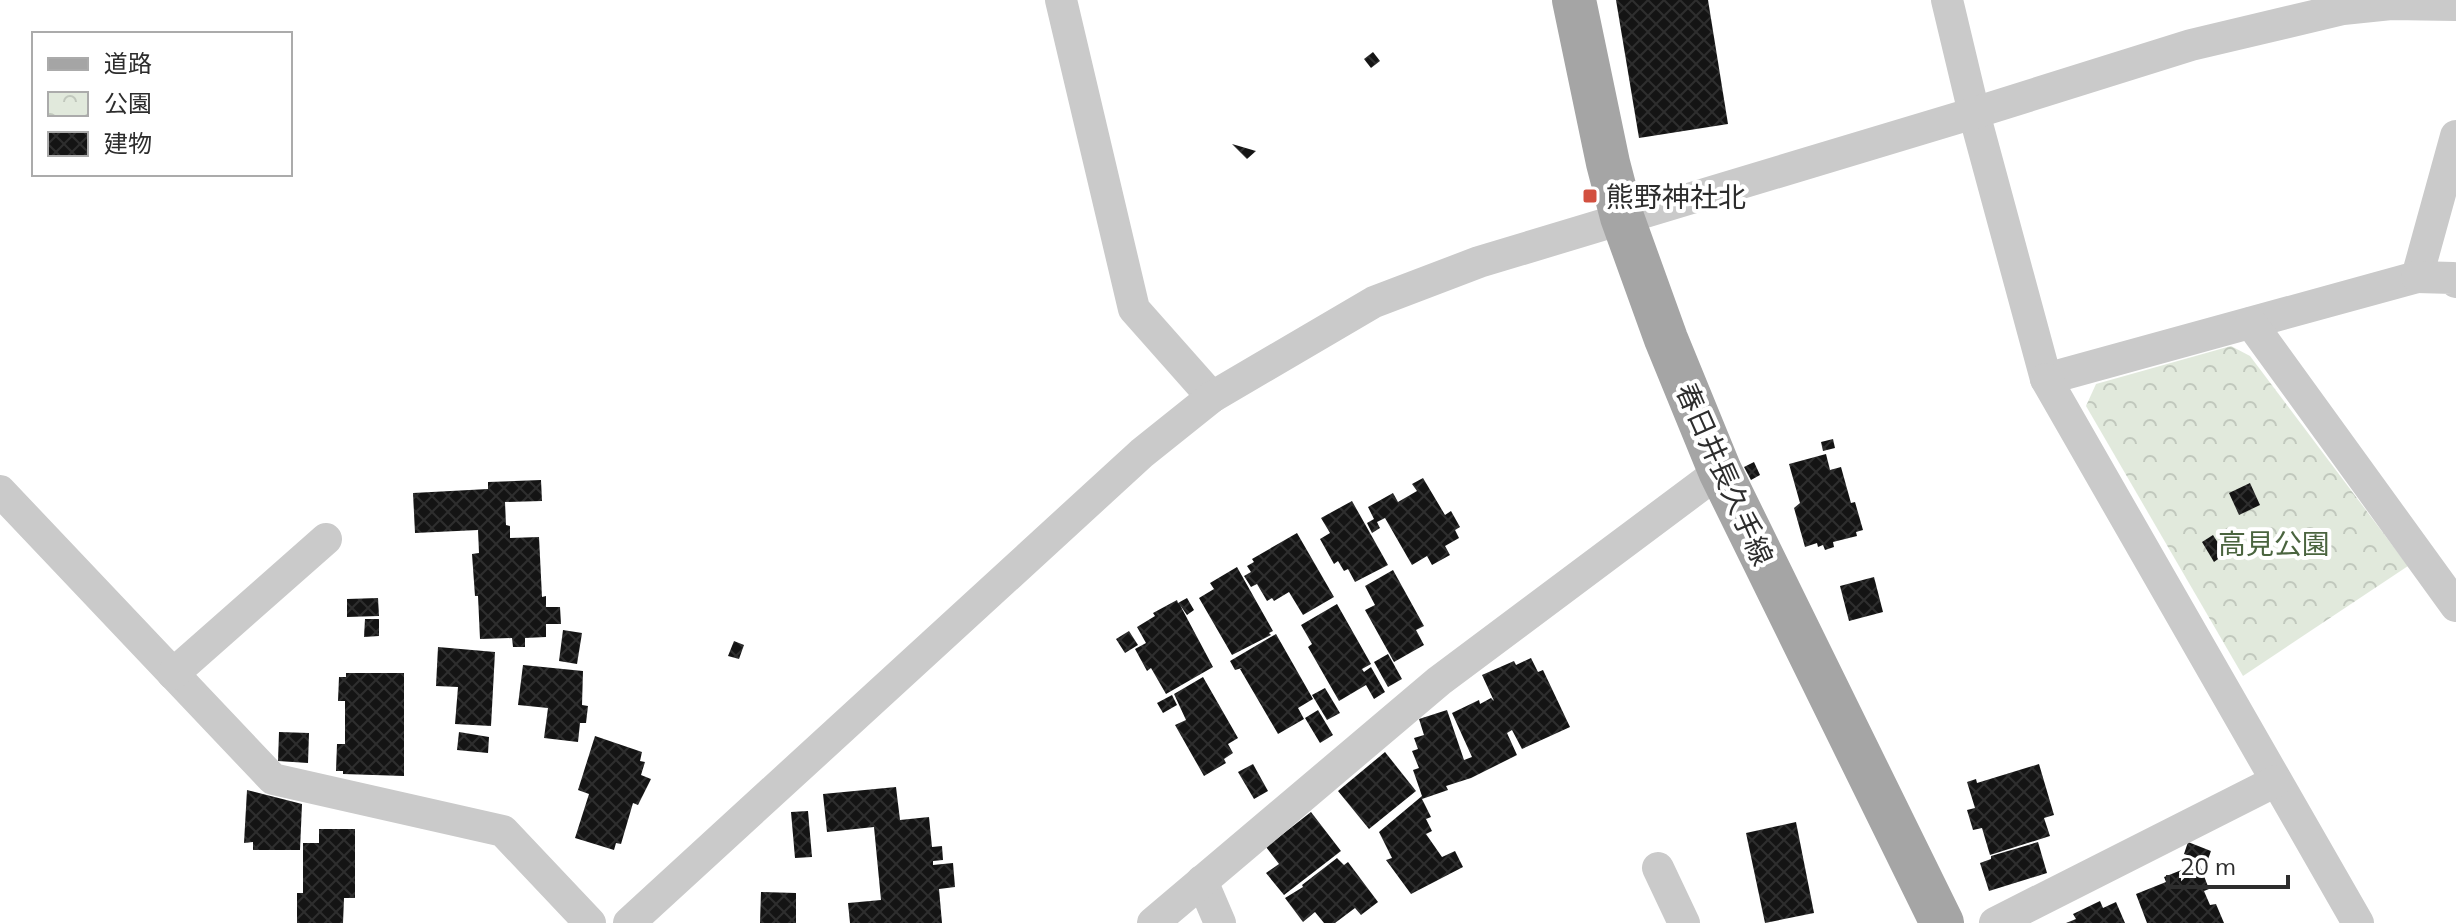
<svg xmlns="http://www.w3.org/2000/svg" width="2456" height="923" font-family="Mulish,'Noto Sans JP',sans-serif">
  <defs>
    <pattern id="park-crowns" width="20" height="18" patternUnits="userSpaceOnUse" patternTransform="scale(2)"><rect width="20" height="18" fill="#e1e9dc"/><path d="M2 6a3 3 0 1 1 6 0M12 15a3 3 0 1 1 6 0" fill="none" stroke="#c1c8bd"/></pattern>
    <pattern id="building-cross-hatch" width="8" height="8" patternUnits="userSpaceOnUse" patternTransform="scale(2)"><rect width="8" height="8" fill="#141414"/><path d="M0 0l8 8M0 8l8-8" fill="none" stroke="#2e2e2e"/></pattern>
  </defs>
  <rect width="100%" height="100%" fill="#fff"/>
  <polygon fill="url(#park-crowns)" points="2231,346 2250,356 2408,566 2243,676 2086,406 2096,384"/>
  <g fill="url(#building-cross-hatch)">
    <polygon points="1616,0 1708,0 1728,124 1639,138"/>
    <polygon points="1373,52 1380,61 1371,68 1364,59"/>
    <polygon points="1232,144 1256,151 1247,159"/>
    <polygon points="1833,439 1835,448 1823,451 1821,442"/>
    <polygon points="1826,454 1830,470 1841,467 1851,503 1855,502 1863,530 1856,532 1857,536 1833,542 1834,547 1825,550 1823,545 1818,547 1817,543 1805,547 1794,508 1800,503 1789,464"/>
    <polygon points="1754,462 1760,475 1751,480 1744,467"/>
    <polygon points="1423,478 1445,515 1451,511 1460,527 1455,530 1459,538 1445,546 1450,555 1432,565 1427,556 1412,565 1385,518 1377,522 1380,528 1372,533 1367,523 1374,519 1368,507 1393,493 1398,502 1417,491 1412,484"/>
    <polygon points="541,480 542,501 505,502 506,525 510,526 510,538 539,537 542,597 546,596 546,607 560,607 561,624 546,624 546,637 525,638 525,647 513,647 512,638 480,639 478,596 475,596 472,554 479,553 478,530 415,533 413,493 488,489 488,482"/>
    <polygon points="2250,483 2260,505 2239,515 2229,493"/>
    <polygon points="1352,501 1388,565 1355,582 1348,569 1344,571 1338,561 1334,564 1320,539 1330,533 1321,518"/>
    <polygon points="1297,533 1334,597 1303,615 1289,592 1274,601 1272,598 1267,601 1257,584 1251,587 1244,576 1251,572 1247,566 1254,562 1252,559"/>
    <polygon points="2213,535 2225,554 2214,562 2202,542"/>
    <polygon points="1237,567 1273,631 1269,633 1271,635 1232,655 1199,598 1214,589 1210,583"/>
    <polygon points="1393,570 1424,626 1416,630 1424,645 1394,662 1365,610 1375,605 1365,586"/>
    <polygon points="1874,577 1883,612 1849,621 1840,586"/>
    <polygon points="378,598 379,616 347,617 347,599"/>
    <polygon points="1187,598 1194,610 1187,615 1180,605 1213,667 1166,694 1151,668 1147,671 1135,649 1146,643 1137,627 1155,616 1153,613 1177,600 1178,603"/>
    <polygon points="1337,604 1371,664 1362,669 1364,672 1371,667 1385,692 1374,699 1366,685 1339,701 1308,647 1312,644 1301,625"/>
    <polygon points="365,619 379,619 379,636 364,637"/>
    <polygon points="563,630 582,633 577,664 559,661"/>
    <polygon points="1129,631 1138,645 1125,653 1116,639"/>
    <polygon points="1276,634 1313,699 1298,708 1304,719 1278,734 1240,669 1242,668 1235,670 1230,661"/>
    <polygon points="734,641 744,645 739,659 728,656"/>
    <polygon points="438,647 495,652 491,726 455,724 458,687 436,686"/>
    <polygon points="1388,654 1402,679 1388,687 1374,662"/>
    <polygon points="1531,658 1538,672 1543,670 1570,727 1522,749 1512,730 1507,733 1517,755 1471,778 1446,786 1448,790 1422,799 1431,817 1426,819 1432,831 1426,834 1442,857 1455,851 1463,867 1411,894 1386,860 1392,858 1379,832 1422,796 1413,770 1419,768 1412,751 1418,749 1414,738 1424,735 1419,719 1447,710 1464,760 1472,757 1452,713 1479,700 1480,704 1491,698 1494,701 1482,675 1514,661 1516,665"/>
    <polygon points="523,665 583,671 582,705 588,706 586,723 580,723 578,742 544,738 548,708 518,705"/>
    <polygon points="346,673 404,673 404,776 343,774 343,771 336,771 337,744 345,744 345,701 338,701 339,677 346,677"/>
    <polygon points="1203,677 1238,738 1228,744 1233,753 1224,759 1226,763 1204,776 1175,725 1186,720 1174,694"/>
    <polygon points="1325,688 1340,713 1327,720 1312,695"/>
    <polygon points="1172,695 1177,705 1163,713 1157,703"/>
    <polygon points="1318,710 1333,735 1320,743 1305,718"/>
    <polygon points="279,732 309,733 308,763 278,761"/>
    <polygon points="459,732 489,737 488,753 457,750"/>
    <polygon points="595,736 642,752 640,761 645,762 641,775 651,779 638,805 633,803 621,844 616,843 614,850 575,838 589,794 578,790"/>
    <polygon points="1385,752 1416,791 1369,829 1338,791"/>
    <polygon points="1253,764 1268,791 1254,799 1238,772"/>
    <polygon points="2039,764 2054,815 2044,818 2050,836 1990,855 1982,828 1973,830 1967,810 1975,808 1967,782 1976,779 1977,783"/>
    <polygon points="896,787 900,820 929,817 932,847 942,846 943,860 933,861 933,865 953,863 955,887 939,889 942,923 850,923 848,903 881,900 874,827 827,832 823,794"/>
    <polygon points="247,790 302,804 300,850 253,850 253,842 244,843"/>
    <polygon points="808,811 812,857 795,858 791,812"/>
    <polygon points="1311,812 1341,851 1284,895 1266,873 1279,864 1266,847"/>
    <polygon points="1796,822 1814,913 1765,923 1746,833"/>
    <polygon points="319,829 355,829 355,898 344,898 343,923 297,923 297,893 303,893 303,843 319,843"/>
    <polygon points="2038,842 2047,873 1989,891 1980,863 1991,859 1991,856"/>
    <polygon points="2188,842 2211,851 2207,862 2184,854"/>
    <polygon points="1337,858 1344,865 1348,862 1378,902 1361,915 1355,908 1335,923 1324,923 1315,912 1303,922 1285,898 1303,887 1302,885"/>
    <polygon points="2199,863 2209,889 2204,891 2210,905 2216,904 2224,923 2147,923 2136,894 2166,882 2164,877"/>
    <polygon points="761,892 796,893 796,923 760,923"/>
    <polygon points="2100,901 2103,908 2116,902 2125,923 2066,923 2076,919 2073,914"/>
  </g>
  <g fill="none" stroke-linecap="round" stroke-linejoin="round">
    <g stroke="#cacaca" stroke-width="32">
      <polyline points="1061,0 1134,309 1212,397"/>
      <polyline points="1947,0 1974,113 2046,379 2417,277 2456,136"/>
      <polyline points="2417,277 2453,278 2456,282"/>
      <polyline points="2251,323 2456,606"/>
      <polyline points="2046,379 2358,923"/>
      <polyline points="0,491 273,779 503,831 590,923"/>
      <polyline points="173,674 326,539"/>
      <polyline points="1658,868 1684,923"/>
      <polyline points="1202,881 1220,923"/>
      <polyline points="629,923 1142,453 1212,397 1374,302 1479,262 1974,113 2191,45 2343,9 2391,4 2456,5"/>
      <polyline points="1153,923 1439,681 1720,471"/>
      <polyline points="1995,923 2276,781"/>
    </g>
    <polyline stroke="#a5a5a5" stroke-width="44" points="1574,0 1608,163 1622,217 1666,339 1720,471 1942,923"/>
  </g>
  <rect fill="#d25040" stroke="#fff" stroke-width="3" x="1582" y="188" width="16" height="16" rx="4"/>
  <g text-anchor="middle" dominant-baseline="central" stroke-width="8" stroke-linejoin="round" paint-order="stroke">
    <g font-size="28" fill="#2d2d2d" stroke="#fff" text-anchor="start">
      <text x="1606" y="196">熊野神社北</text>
    </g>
    <g font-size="28" fill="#2d2d2d" stroke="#fff">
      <text transform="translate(1725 474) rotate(66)">春日井長久手線</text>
    </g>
    <g font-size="28" fill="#4a643f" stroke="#fff">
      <text x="2274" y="543">高見公園</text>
    </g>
  </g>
  <rect x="32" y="32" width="260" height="144" fill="#ffffff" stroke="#ababab" stroke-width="2"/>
  <rect x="48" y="58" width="40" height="12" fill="#a5a5a5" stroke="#ababab" stroke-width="2"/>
  <text x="104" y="72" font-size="24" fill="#2d2d2d">道路</text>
  <rect x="48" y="92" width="40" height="24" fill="url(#park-crowns)" stroke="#ababab" stroke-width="2"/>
  <text x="104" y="112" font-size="24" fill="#2d2d2d">公園</text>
  <rect x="48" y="132" width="40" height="24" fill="url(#building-cross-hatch)" stroke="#ababab" stroke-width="2"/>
  <text x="104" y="152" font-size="24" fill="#2d2d2d">建物</text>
  <path d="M2168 875v12h120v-12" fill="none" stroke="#2d2d2d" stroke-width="4"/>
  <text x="2180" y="875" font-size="24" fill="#2d2d2d" stroke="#ffffff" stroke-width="6" paint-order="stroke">20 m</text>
</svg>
